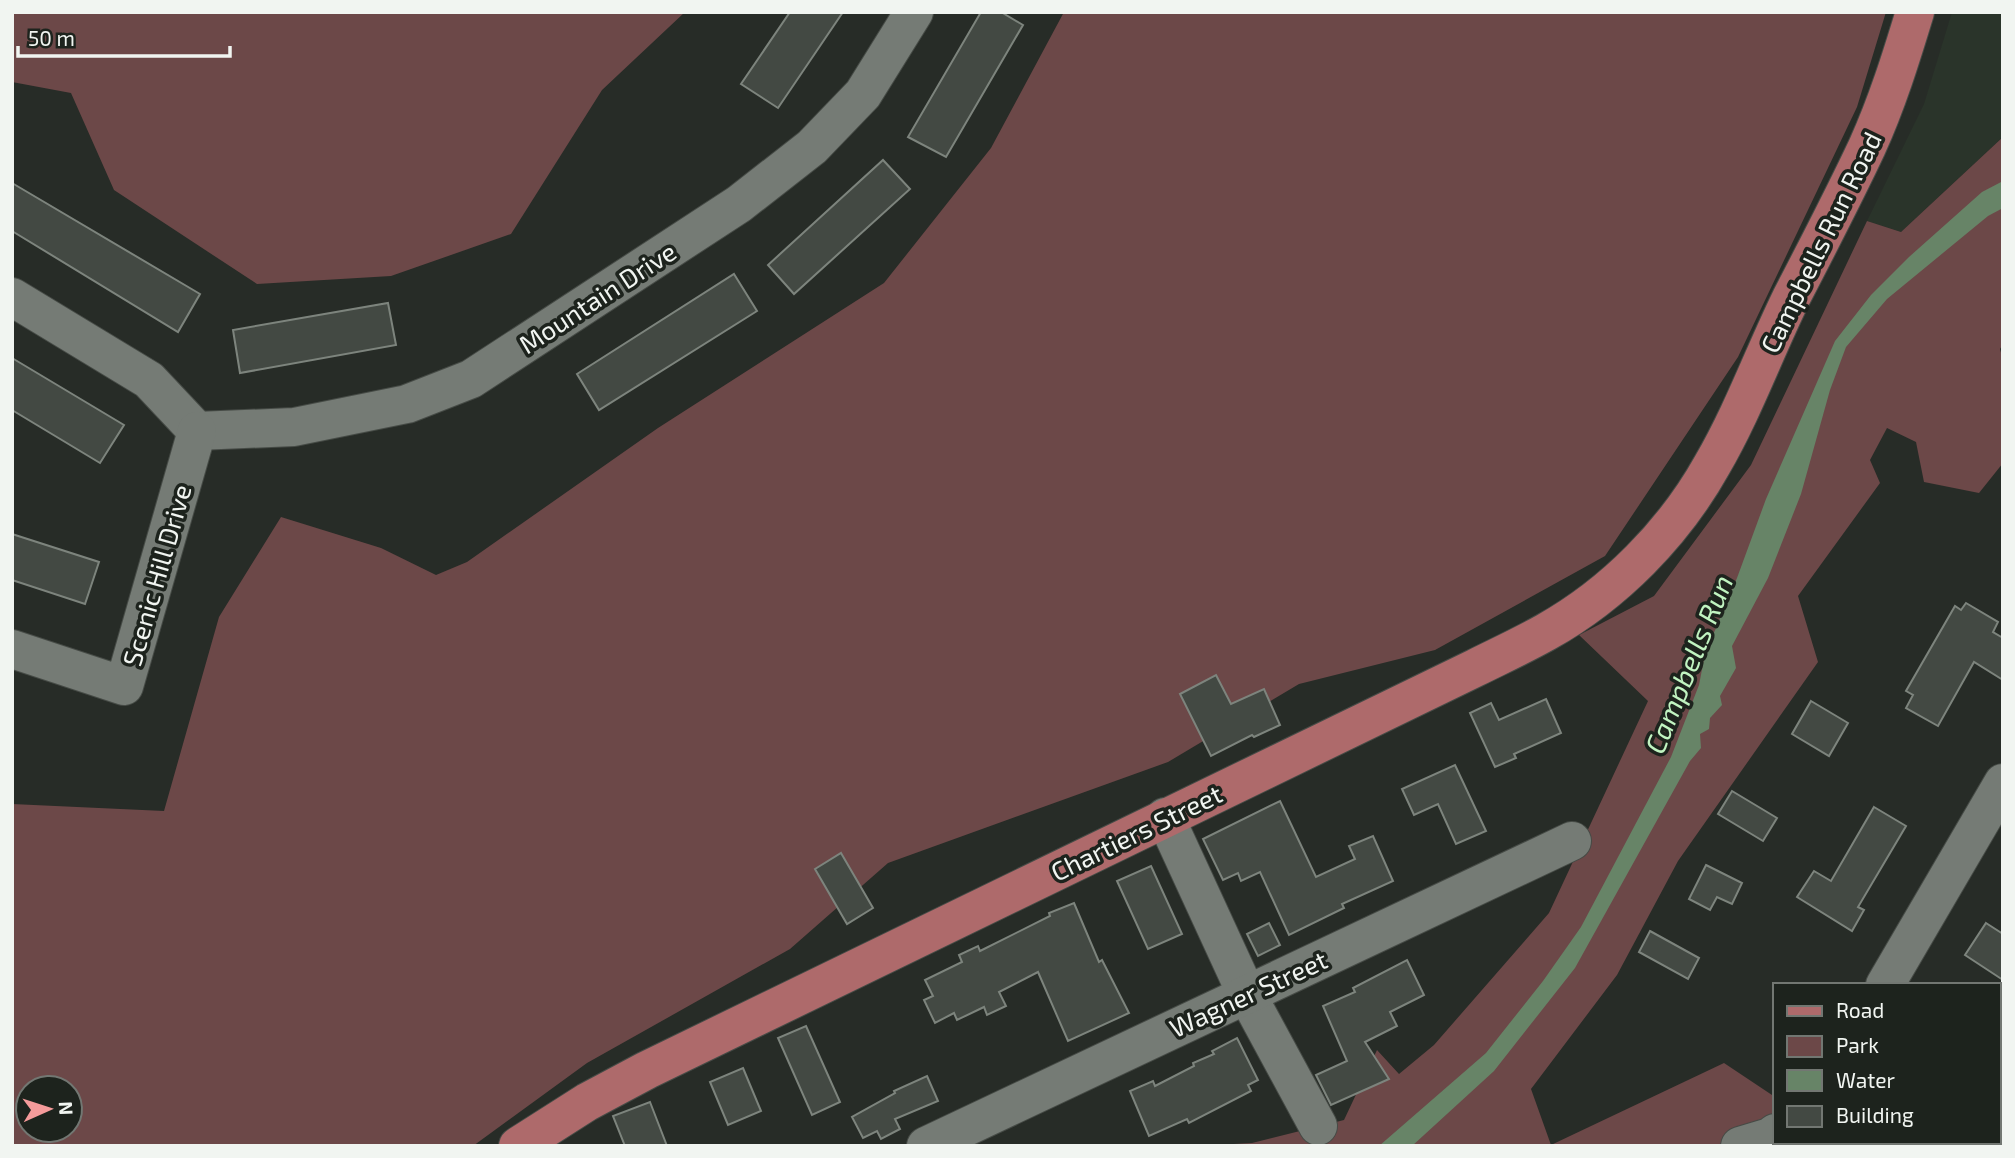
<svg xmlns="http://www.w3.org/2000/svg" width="2015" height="1158" font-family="'Exo 2',sans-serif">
  <rect width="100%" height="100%" fill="#272c27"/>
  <polygon fill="#2a342a" points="1952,12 2003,12 2003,137 1901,232 1867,221 1924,104"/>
  <g fill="#6c4848" fill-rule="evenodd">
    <polygon points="12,12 685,12 602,90 511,234 391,276 257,284 114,190 71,93 12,82"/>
    <path d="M1064 12H1886L1857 107 1738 357 1605 556 1435 650 1299 684 1168 762 888 863 790 949 587 1063 473 1146H12V804L164 811 219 617 281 517 381 548 436 575 467 562 658 428 884 283 991 148ZM28 1088H70V1130H28Z"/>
    <polygon points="2003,137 2003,344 2000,349 2003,360 2003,463 1979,493 1924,482 1916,442 1887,428 1870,460 1880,483 1798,596 1818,662 1678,861 1617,975 1531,1089 1551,1145 1724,1063 1775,1097 1775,1142 1999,1142 1999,1017 2003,1016 2003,1146 1197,1146 1252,1143 1344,1120 1377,1050 1399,1074 1434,1045 1549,913 1648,701 1579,635 1654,596 1751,465 1867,221 1901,232"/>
  </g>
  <polygon fill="#678467" points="2003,181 2003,208 1988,216 1887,299 1846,347 1830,390 1801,494 1768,578 1732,646 1736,668 1720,696 1722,705 1710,718 1709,729 1700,734 1701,748 1690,761 1575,968 1494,1071 1412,1146 1379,1146 1486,1053 1543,981 1581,927 1671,757 1699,685 1705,654 1737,578 1766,499 1835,341 1871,295 1909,257 1982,192"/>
  <g fill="#434943" stroke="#7d847d" stroke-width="2">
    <polygon points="790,12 843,12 778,108 741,84"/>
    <polygon points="981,12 1001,12 1023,25 946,157 908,137"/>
    <polygon points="883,160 910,189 794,294 768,265"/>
    <polygon points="12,183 200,294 178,332 12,231"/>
    <polygon points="734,274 757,311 599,410 577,374"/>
    <polygon points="388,303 396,345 240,373 233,330"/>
    <polygon points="12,358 124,425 100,463 12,410"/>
    <polygon points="12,534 99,562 85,604 12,580"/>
    <polygon points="1966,603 1998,622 1993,632 2003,638 2003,680 1974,662 1938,726 1906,708 1913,695 1906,691 1955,606 1961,610"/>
    <polygon points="1216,675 1231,704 1264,689 1280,725 1254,737 1252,735 1211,756 1180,694"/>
    <polygon points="1546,699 1561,733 1514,754 1516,758 1495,767 1470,713 1491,703 1499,720"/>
    <polygon points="1811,701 1848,723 1829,756 1792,734"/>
    <polygon points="1455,765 1486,831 1456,844 1438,804 1414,815 1402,789"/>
    <polygon points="1732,791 1777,818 1763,841 1718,814"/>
    <polygon points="1280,801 1316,877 1355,859 1349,846 1373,836 1393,881 1342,904 1344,908 1289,935 1260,872 1241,881 1238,873 1223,880 1203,839"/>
    <polygon points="1874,807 1906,826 1858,907 1864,910 1852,931 1797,897 1814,871 1831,881"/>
    <polygon points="841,853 873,908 847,924 815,869"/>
    <polygon points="1706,865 1742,883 1732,904 1717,897 1710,910 1689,899"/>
    <polygon points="1151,866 1182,934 1148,949 1117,881"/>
    <polygon points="1074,903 1099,962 1102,960 1129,1013 1068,1041 1038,972 999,992 1006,1006 987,1015 984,1007 957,1020 954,1013 935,1023 924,1000 933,996 925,980 962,962 959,955 978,946 980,951 1050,916 1049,913"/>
    <polygon points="1269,923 1280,945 1258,956 1247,934"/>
    <polygon points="1986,923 2003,934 2003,980 1965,955"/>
    <polygon points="1650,931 1699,958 1688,979 1639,952"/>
    <polygon points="1407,960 1424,995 1390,1012 1397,1026 1365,1042 1389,1079 1331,1105 1316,1075 1347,1061 1323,1006 1355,992 1353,988"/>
    <polygon points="806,1026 840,1102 812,1115 778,1038"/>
    <polygon points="1237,1038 1258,1080 1248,1085 1251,1091 1189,1123 1187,1119 1149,1136 1130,1091 1153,1081 1155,1086 1194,1066 1193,1063 1214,1054 1212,1051"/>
    <polygon points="743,1068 761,1111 728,1125 710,1082"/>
    <polygon points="927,1076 938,1101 895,1119 900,1129 881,1139 877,1131 863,1138 852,1117 895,1093 894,1091"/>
    <polygon points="650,1102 667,1146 625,1146 613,1116"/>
  </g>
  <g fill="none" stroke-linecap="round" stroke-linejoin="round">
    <defs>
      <g id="minor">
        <polyline points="12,297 149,380 197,431"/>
        <polyline points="197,431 294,427 407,404 471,379 739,204 812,147 863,94 914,12"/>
        <polyline points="12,649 124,686 197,431"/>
        <polyline points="1165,817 1246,993 1318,1126"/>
        <polyline points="1885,985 2003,783"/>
        <polyline points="926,1146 1572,841"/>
        <polyline points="1740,1146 1770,1137 1775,1133"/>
      </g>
      <path id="major" d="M518 1146 587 1102 647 1070 1475 668C1499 656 1523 645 1546 632 1614 594 1674 533 1712 465 1743 412 1764 353 1791 298 1817 248 1843 198 1867 147 1887 103 1901 58 1915 12"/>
    </defs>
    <use href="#minor" stroke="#464b46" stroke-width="40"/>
    <use href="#major" stroke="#464b46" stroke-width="40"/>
    <use href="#minor" stroke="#757b75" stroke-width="38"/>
    <use href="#major" stroke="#ae6a6b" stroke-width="38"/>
  </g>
  <g text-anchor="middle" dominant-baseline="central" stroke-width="7" stroke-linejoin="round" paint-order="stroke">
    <g font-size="26" fill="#f1f5f1" stroke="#1d231d">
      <text transform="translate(1820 242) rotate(-64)">Campbells Run Road</text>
      <text transform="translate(597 297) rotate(-33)">Mountain Drive</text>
      <text transform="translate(156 575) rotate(-74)">Scenic Hill Drive</text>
      <text transform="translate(1136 832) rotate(-26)">Chartiers Street</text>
      <text transform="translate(1248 993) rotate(-25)">Wagner Street</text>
    </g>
    <g font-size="28" font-style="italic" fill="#c1f4c1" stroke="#1d231d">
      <text transform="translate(1688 664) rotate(-68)">Campbells Run</text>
    </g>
  </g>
  <rect width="2015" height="1158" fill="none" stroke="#f1f5f1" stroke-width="28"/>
  <rect x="1773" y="983" width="228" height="161" fill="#1d231d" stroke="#727772" stroke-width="2"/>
  <rect x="1787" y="1006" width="35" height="10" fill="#ae6a6b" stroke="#727772" stroke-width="2"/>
  <text x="1836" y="1018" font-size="21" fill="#f1f5f1">Road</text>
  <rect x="1787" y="1036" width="35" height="21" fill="#6c4848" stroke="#727772" stroke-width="2"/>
  <text x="1836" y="1053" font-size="21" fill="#f1f5f1">Park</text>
  <rect x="1787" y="1070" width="35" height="21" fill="#678467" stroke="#727772" stroke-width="2"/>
  <text x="1836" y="1088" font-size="21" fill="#f1f5f1">Water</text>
  <rect x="1787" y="1106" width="35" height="21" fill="#434943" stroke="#727772" stroke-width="2"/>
  <text x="1836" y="1123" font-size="21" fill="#f1f5f1">Building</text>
  <g transform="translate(49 1109) rotate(87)"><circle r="33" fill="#1d231d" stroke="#727772" stroke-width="2"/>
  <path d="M0-5L12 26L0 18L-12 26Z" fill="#f59b9b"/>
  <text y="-10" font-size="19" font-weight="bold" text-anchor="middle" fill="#f1f5f1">N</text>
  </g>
  <path d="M18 46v10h212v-10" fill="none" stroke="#f1f5f1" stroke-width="3.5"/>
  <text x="28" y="46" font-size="21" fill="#f1f5f1" stroke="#1d231d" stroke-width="5" paint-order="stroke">50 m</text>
</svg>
